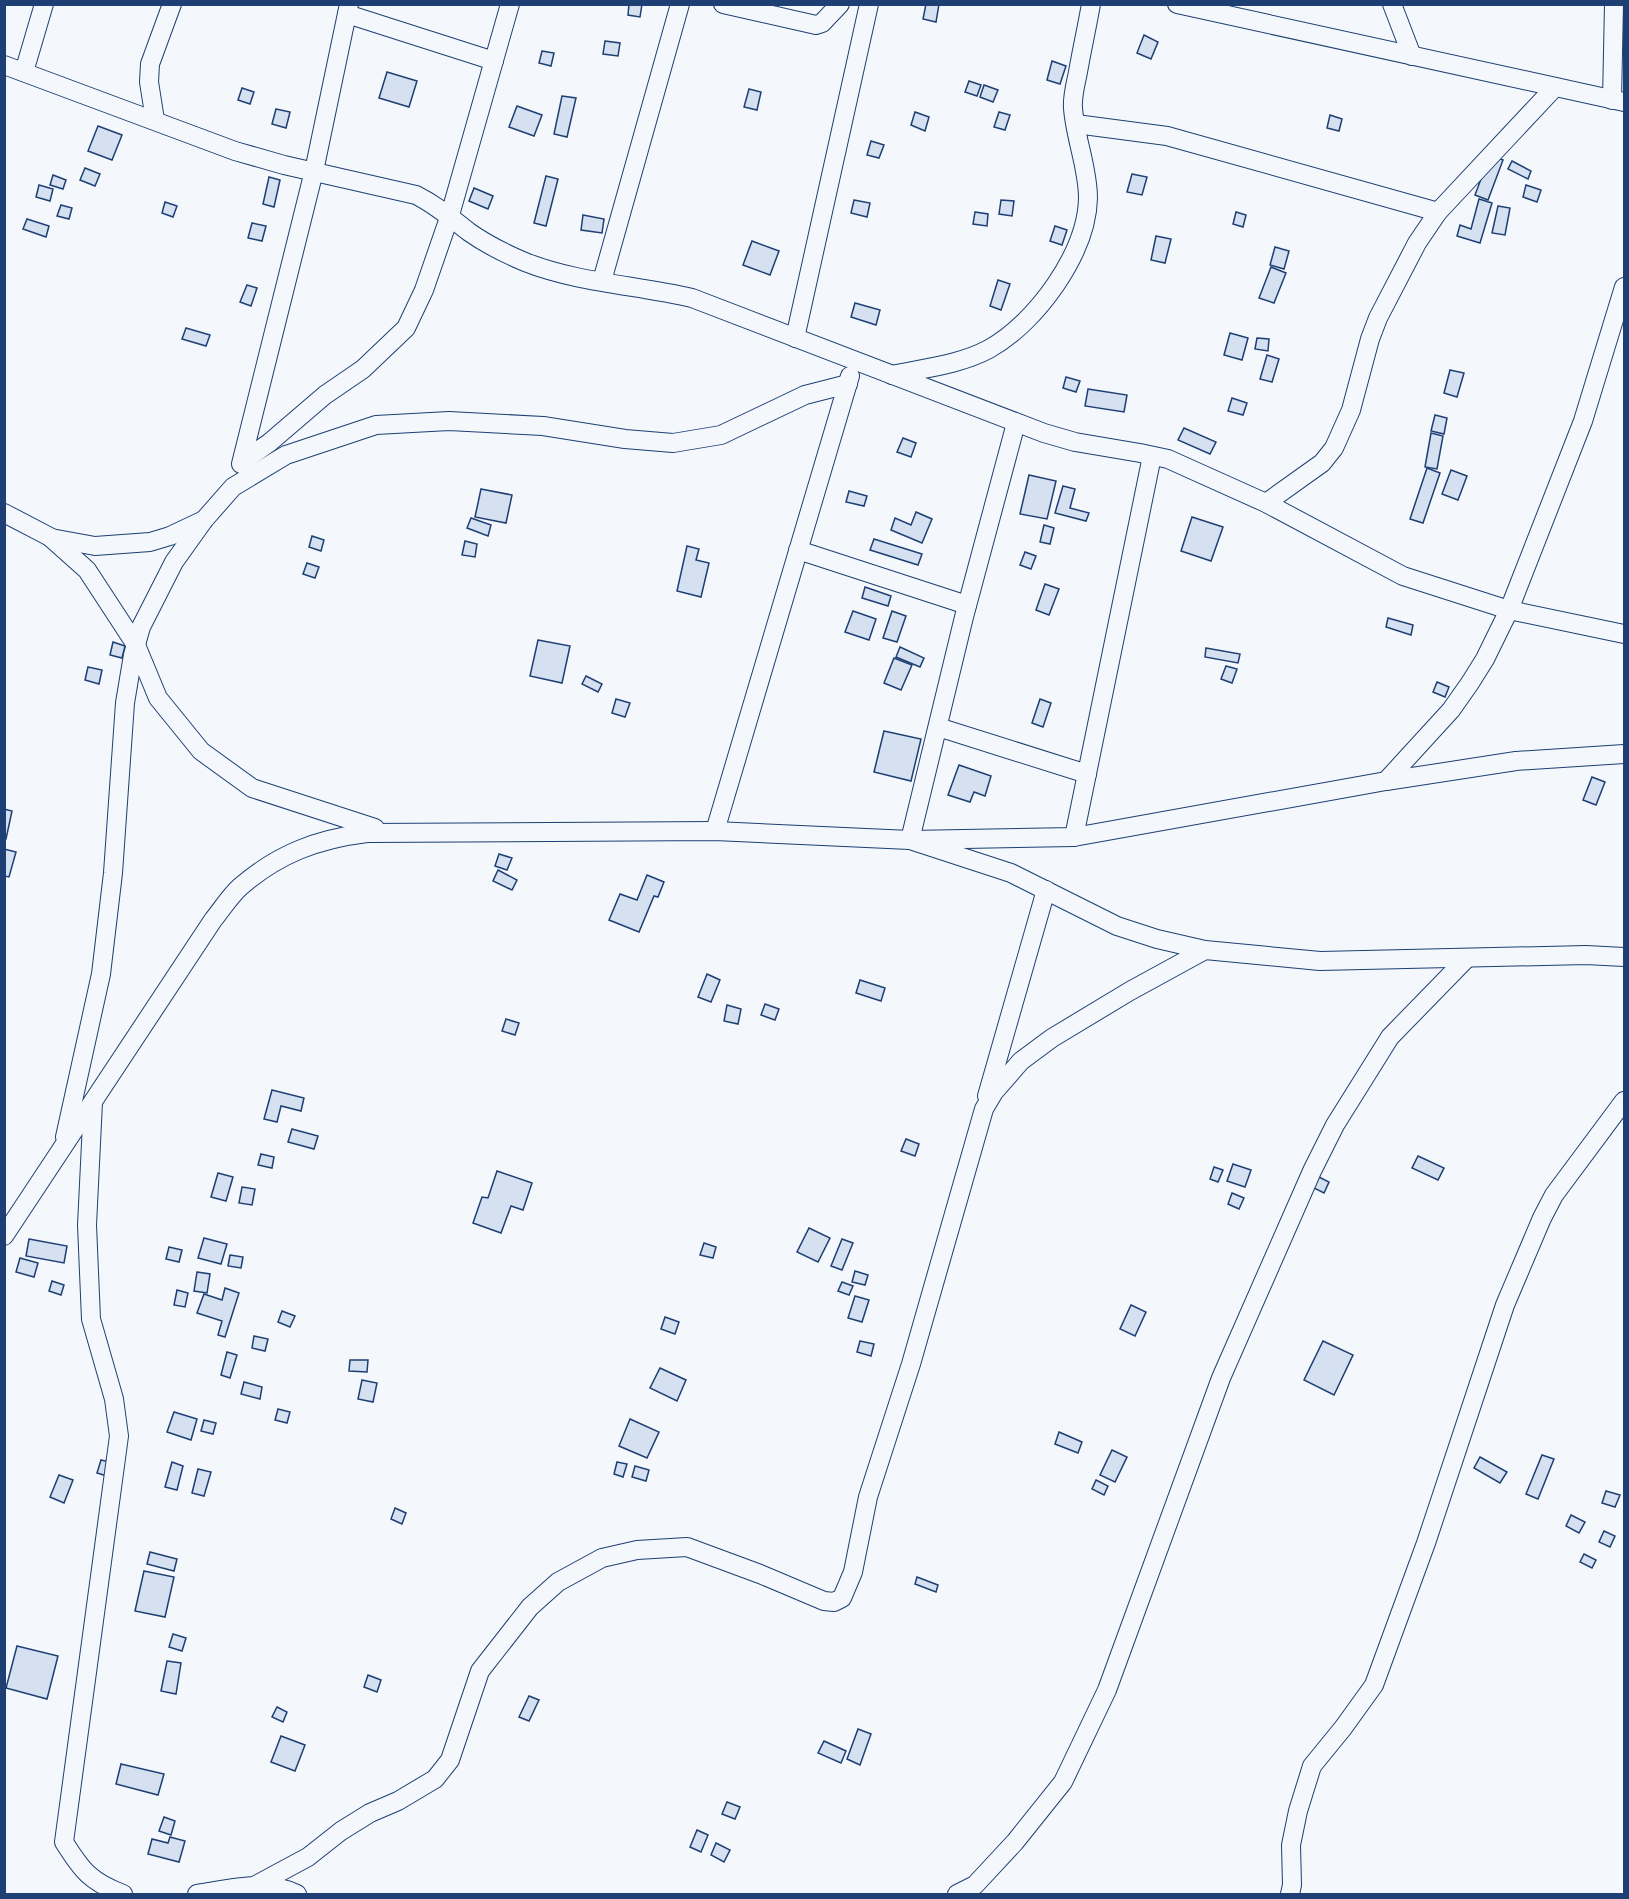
<svg xmlns="http://www.w3.org/2000/svg" width="1629" height="1899" font-family="Signika,sans-serif">
  <rect width="100%" height="100%" fill="#f4f7fb"/>
  <g fill="#d5e0f0" stroke="#1d3f73" stroke-width="1.5">
    <polygon points="629,4 642,4 640,17 628,15"/>
    <polygon points="926,4 939,4 936,22 923,19"/>
    <polygon points="1144,35 1158,42 1151,59 1137,53"/>
    <polygon points="605,41 620,43 618,56 603,54"/>
    <polygon points="542,51 554,53 551,66 539,63"/>
    <polygon points="1052,61 1066,66 1060,84 1047,80"/>
    <polygon points="387,72 417,81 409,107 379,98"/>
    <polygon points="969,81 981,85 977,96 965,92"/>
    <polygon points="984,85 998,90 993,102 980,97"/>
    <polygon points="242,88 254,92 250,104 238,100"/>
    <polygon points="749,89 761,92 757,110 744,107"/>
    <polygon points="562,96 576,98 567,137 554,134"/>
    <polygon points="517,106 542,115 534,136 509,127"/>
    <polygon points="276,109 290,112 286,128 272,124"/>
    <polygon points="915,112 929,117 925,131 911,125"/>
    <polygon points="999,112 1010,115 1005,130 994,127"/>
    <polygon points="1330,115 1342,119 1339,131 1327,128"/>
    <polygon points="98,126 122,135 112,160 88,151"/>
    <polygon points="871,141 884,145 879,158 867,155"/>
    <polygon points="1490,155 1503,160 1488,200 1475,195"/>
    <polygon points="1512,161 1531,171 1528,179 1508,169"/>
    <polygon points="85,168 100,174 95,186 80,180"/>
    <polygon points="1132,174 1147,177 1142,195 1127,192"/>
    <polygon points="53,175 66,180 63,189 50,185"/>
    <polygon points="546,176 558,179 546,226 534,223"/>
    <polygon points="269,177 280,180 274,207 263,204"/>
    <polygon points="39,185 53,189 50,201 36,197"/>
    <polygon points="1526,185 1541,190 1537,202 1523,197"/>
    <polygon points="474,188 493,196 488,209 469,201"/>
    <polygon points="1479,199 1492,203 1480,243 1457,236 1460,225 1471,229"/>
    <polygon points="854,200 870,203 867,217 851,213"/>
    <polygon points="1001,200 1014,201 1012,216 999,214"/>
    <polygon points="165,202 177,206 173,217 162,213"/>
    <polygon points="61,205 72,208 69,219 57,216"/>
    <polygon points="1498,206 1510,208 1505,235 1492,233"/>
    <polygon points="975,212 988,214 987,226 973,224"/>
    <polygon points="1236,212 1246,215 1243,227 1233,224"/>
    <polygon points="583,215 604,219 602,233 581,230"/>
    <polygon points="27,219 49,226 46,237 23,229"/>
    <polygon points="252,223 266,226 262,241 248,238"/>
    <polygon points="1055,226 1067,230 1062,245 1050,241"/>
    <polygon points="1156,236 1171,239 1165,263 1151,260"/>
    <polygon points="752,241 779,251 770,275 743,265"/>
    <polygon points="1275,247 1289,251 1284,269 1270,265"/>
    <polygon points="1271,267 1286,273 1274,303 1259,298"/>
    <polygon points="998,280 1010,284 1001,310 990,306"/>
    <polygon points="247,285 257,288 251,306 240,302"/>
    <polygon points="855,303 880,310 876,325 851,317"/>
    <polygon points="186,328 210,335 206,346 182,339"/>
    <polygon points="1230,333 1248,338 1242,360 1224,355"/>
    <polygon points="1257,338 1269,339 1268,351 1255,349"/>
    <polygon points="1267,355 1279,359 1272,382 1260,379"/>
    <polygon points="1450,370 1464,373 1457,397 1444,393"/>
    <polygon points="1066,377 1080,381 1076,392 1063,388"/>
    <polygon points="1088,389 1127,395 1124,412 1085,406"/>
    <polygon points="1232,398 1247,403 1243,415 1228,411"/>
    <polygon points="1435,415 1447,418 1444,434 1431,431"/>
    <polygon points="1184,428 1216,442 1210,454 1178,440"/>
    <polygon points="1431,433 1443,436 1437,469 1425,467"/>
    <polygon points="903,438 916,443 911,457 897,452"/>
    <polygon points="1427,468 1440,473 1423,523 1410,519"/>
    <polygon points="1451,470 1467,476 1458,500 1442,494"/>
    <polygon points="1029,475 1056,481 1047,519 1020,514"/>
    <polygon points="1063,486 1075,489 1070,508 1089,513 1086,521 1055,513"/>
    <polygon points="481,489 512,495 506,523 475,517"/>
    <polygon points="849,491 867,496 864,506 846,502"/>
    <polygon points="916,512 932,519 922,543 891,530 895,518 911,525"/>
    <polygon points="1192,517 1223,527 1211,561 1181,551"/>
    <polygon points="471,518 491,525 488,536 467,528"/>
    <polygon points="1044,525 1054,528 1050,544 1040,542"/>
    <polygon points="312,536 324,540 321,551 309,547"/>
    <polygon points="874,539 922,554 918,565 870,550"/>
    <polygon points="465,541 477,544 475,557 462,555"/>
    <polygon points="687,546 699,549 696,560 709,563 701,597 677,591"/>
    <polygon points="1025,552 1036,556 1031,569 1020,565"/>
    <polygon points="307,563 319,567 315,578 303,574"/>
    <polygon points="1045,584 1059,589 1049,615 1036,610"/>
    <polygon points="865,587 891,596 888,606 862,598"/>
    <polygon points="853,611 876,619 869,640 845,632"/>
    <polygon points="892,611 906,616 897,642 883,638"/>
    <polygon points="1388,618 1413,625 1411,635 1386,627"/>
    <polygon points="538,640 570,646 562,683 530,676"/>
    <polygon points="113,642 125,646 122,658 110,655"/>
    <polygon points="900,647 924,658 920,667 896,657"/>
    <polygon points="1206,648 1240,654 1238,663 1205,657"/>
    <polygon points="894,658 912,665 901,690 884,683"/>
    <polygon points="1226,666 1237,669 1232,683 1221,679"/>
    <polygon points="88,667 102,670 99,684 85,680"/>
    <polygon points="586,676 602,684 598,692 582,684"/>
    <polygon points="1437,682 1449,687 1445,697 1433,692"/>
    <polygon points="616,699 630,703 625,717 612,713"/>
    <polygon points="1040,699 1051,703 1043,727 1032,723"/>
    <polygon points="884,731 921,739 911,781 874,772"/>
    <polygon points="959,765 991,776 985,796 974,792 970,802 948,795"/>
    <polygon points="1592,777 1605,782 1596,805 1583,800"/>
    <polygon points="4,809 12,811 6,839 4,839"/>
    <polygon points="4,849 16,852 9,877 4,876"/>
    <polygon points="499,854 512,858 507,870 495,866"/>
    <polygon points="498,870 517,880 512,890 493,881"/>
    <polygon points="647,875 664,882 658,897 654,896 639,932 609,920 620,894 637,900"/>
    <polygon points="707,974 720,980 711,1002 698,997"/>
    <polygon points="860,980 885,988 881,1001 856,993"/>
    <polygon points="765,1004 779,1009 775,1020 761,1015"/>
    <polygon points="727,1005 741,1009 738,1024 724,1021"/>
    <polygon points="506,1019 519,1023 515,1035 502,1031"/>
    <polygon points="272,1090 304,1098 301,1111 281,1106 277,1122 264,1119"/>
    <polygon points="292,1129 318,1136 314,1149 288,1142"/>
    <polygon points="906,1139 919,1144 915,1156 901,1151"/>
    <polygon points="261,1154 274,1157 272,1168 258,1165"/>
    <polygon points="1418,1156 1444,1168 1438,1180 1412,1168"/>
    <polygon points="1233,1164 1251,1170 1245,1187 1227,1181"/>
    <polygon points="1214,1167 1223,1170 1218,1182 1210,1179"/>
    <polygon points="497,1171 532,1183 523,1210 511,1206 501,1233 473,1223 482,1197 488,1198"/>
    <polygon points="218,1173 233,1177 226,1201 211,1197"/>
    <polygon points="1317,1176 1329,1182 1324,1193 1312,1187"/>
    <polygon points="242,1187 255,1189 252,1205 239,1203"/>
    <polygon points="1232,1193 1244,1198 1239,1209 1228,1204"/>
    <polygon points="809,1228 830,1238 818,1262 797,1252"/>
    <polygon points="204,1238 227,1244 221,1264 198,1258"/>
    <polygon points="29,1239 67,1246 64,1263 26,1256"/>
    <polygon points="842,1239 853,1243 842,1270 831,1266"/>
    <polygon points="704,1243 716,1247 713,1258 700,1255"/>
    <polygon points="169,1247 182,1250 179,1262 166,1259"/>
    <polygon points="230,1255 243,1257 241,1268 228,1266"/>
    <polygon points="20,1258 38,1263 34,1277 16,1272"/>
    <polygon points="855,1271 868,1275 865,1285 852,1282"/>
    <polygon points="197,1272 210,1274 207,1293 194,1291"/>
    <polygon points="52,1281 64,1285 61,1295 49,1291"/>
    <polygon points="842,1282 853,1286 849,1295 838,1291"/>
    <polygon points="225,1288 239,1293 225,1337 218,1335 222,1321 197,1313 204,1294 222,1300"/>
    <polygon points="177,1290 188,1293 185,1307 174,1305"/>
    <polygon points="855,1296 869,1300 862,1322 848,1318"/>
    <polygon points="1131,1305 1146,1312 1135,1336 1120,1329"/>
    <polygon points="282,1311 295,1316 290,1327 278,1322"/>
    <polygon points="665,1317 679,1322 675,1334 661,1329"/>
    <polygon points="254,1336 268,1339 265,1351 252,1348"/>
    <polygon points="860,1341 874,1344 871,1356 857,1352"/>
    <polygon points="1323,1341 1353,1355 1334,1395 1304,1380"/>
    <polygon points="227,1352 237,1355 230,1378 221,1375"/>
    <polygon points="350,1360 368,1360 367,1372 349,1371"/>
    <polygon points="660,1368 686,1380 677,1401 650,1388"/>
    <polygon points="362,1380 377,1383 373,1402 358,1399"/>
    <polygon points="244,1382 262,1387 260,1399 241,1394"/>
    <polygon points="278,1409 290,1412 287,1423 275,1420"/>
    <polygon points="174,1412 197,1419 191,1440 167,1432"/>
    <polygon points="630,1419 659,1432 647,1458 619,1446"/>
    <polygon points="204,1420 216,1423 213,1434 201,1431"/>
    <polygon points="1059,1432 1082,1442 1078,1453 1055,1444"/>
    <polygon points="1112,1450 1127,1457 1115,1482 1100,1475"/>
    <polygon points="1542,1455 1554,1459 1538,1499 1526,1494"/>
    <polygon points="1480,1457 1507,1472 1500,1483 1474,1468"/>
    <polygon points="101,1460 110,1462 107,1476 97,1473"/>
    <polygon points="172,1462 183,1466 177,1490 165,1487"/>
    <polygon points="617,1462 627,1464 623,1477 614,1474"/>
    <polygon points="635,1466 649,1470 646,1481 632,1477"/>
    <polygon points="198,1469 211,1472 204,1496 192,1493"/>
    <polygon points="59,1475 73,1480 64,1503 50,1497"/>
    <polygon points="1096,1480 1108,1486 1104,1495 1092,1489"/>
    <polygon points="1606,1491 1620,1495 1615,1507 1602,1503"/>
    <polygon points="395,1508 406,1513 402,1524 391,1519"/>
    <polygon points="1571,1515 1585,1522 1579,1533 1566,1526"/>
    <polygon points="1604,1531 1615,1536 1610,1547 1599,1542"/>
    <polygon points="150,1552 177,1559 174,1571 147,1564"/>
    <polygon points="1584,1554 1596,1560 1592,1568 1580,1562"/>
    <polygon points="144,1571 174,1577 165,1617 135,1611"/>
    <polygon points="917,1577 938,1585 936,1592 915,1584"/>
    <polygon points="173,1634 186,1638 182,1651 169,1647"/>
    <polygon points="17,1646 58,1656 47,1699 6,1688"/>
    <polygon points="167,1661 181,1663 176,1694 161,1691"/>
    <polygon points="368,1675 381,1680 377,1692 364,1687"/>
    <polygon points="529,1696 539,1700 529,1721 519,1717"/>
    <polygon points="277,1707 287,1712 283,1722 272,1717"/>
    <polygon points="858,1729 871,1734 860,1765 847,1759"/>
    <polygon points="281,1736 305,1745 295,1771 271,1762"/>
    <polygon points="824,1741 846,1751 841,1763 818,1753"/>
    <polygon points="121,1764 164,1774 158,1795 116,1784"/>
    <polygon points="727,1802 740,1807 735,1819 722,1814"/>
    <polygon points="164,1817 175,1821 171,1835 159,1831"/>
    <polygon points="697,1830 708,1835 701,1852 690,1847"/>
    <polygon points="170,1837 185,1841 179,1862 148,1854 152,1839 168,1843"/>
    <polygon points="716,1843 730,1850 724,1862 711,1855"/>
  </g>
  <g fill="none" stroke-linecap="round" stroke-linejoin="round">
    <defs>
      <g id="street">
        <polyline points="723,4 816,25 822,23 840,4"/>
        <polyline points="1177,4 1624,102"/>
        <polyline points="1392,4 1412,56"/>
        <polyline points="347,14 494,61"/>
        <path d="M4 65 235 151 284 165 416 195C436 205 451 218 469 232 486 244 506 254 525 262 578 283 637 285 692 298L1044 433 1075 442 1140 453 1168 459 1266 503 1403 576 1509 610 1624 634"/>
        <polyline points="24,72 44,4"/>
        <polyline points="1612,100 1614,4"/>
        <polyline points="155,120 149,82 150,64 172,4"/>
        <polyline points="1076,124 1167,136 1438,212"/>
        <polyline points="602,281 680,4"/>
        <polyline points="795,338 869,4"/>
        <path d="M892 375C924 368 959 365 989 349 1036 323 1087 253 1088 198 1088 167 1075 138 1073 108 1072 96 1076 83 1078 72 1082 49 1087 27 1091 4"/>
        <polyline points="1016,423 964,617 910,840 1011,873 1117,926 1157,939 1205,950 1320,961 1586,955 1624,957"/>
        <polyline points="242,462 269,443 325,395 363,369 406,328 424,290 450,215 510,4"/>
        <polyline points="241,464 314,171 349,4"/>
        <polyline points="1266,503 1322,463 1334,448 1351,410 1370,339 1378,318 1417,243 1438,212 1555,87"/>
        <polyline points="4,513 50,537 87,570 136,645 158,698 201,751 252,788 375,828"/>
        <polyline points="51,538 95,546 150,542 170,536 204,520"/>
        <polyline points="798,550 967,605"/>
        <polyline points="938,727 1087,774"/>
        <polyline points="1386,781 1451,710 1470,683 1485,659 1509,610 1583,421 1624,287"/>
        <polyline points="715,831 850,376"/>
        <polyline points="1074,837 1152,456"/>
        <polyline points="987,1096 1046,890"/>
        <path d="M93 1102 87 1225 91 1319 114 1399 119 1436 64 1842C82 1871 91 1882 123 1894"/>
        <polyline points="65,1137 101,974 113,873 125,703 133,655 141,627 174,562 204,520 233,487 286,455 376,425 449,421 543,426 625,439 673,443 721,435 805,395 848,384"/>
        <path d="M4 1236 213 920C222 909 230 896 240 887 278 854 317 839 367 833L715 831 910 840 1074 837 1386 781 1516 761 1624 754"/>
        <polyline points="256,1885 308,1857 341,1831 370,1813 398,1801 435,1779 450,1760 480,1671 530,1607 558,1582 602,1558 637,1550 687,1547 760,1574 824,1601 834,1602 842,1598 853,1572 868,1497 911,1364 984,1109 994,1092 1021,1061 1052,1038 1130,991 1205,950"/>
        <path d="M197 1894C230 1889 266 1879 297 1894"/>
        <polyline points="957,1894 975,1885 1015,1842 1063,1782 1107,1690 1221,1378 1312,1171 1335,1125 1390,1037 1467,958"/>
        <polyline points="1290,1894 1292,1885 1291,1845 1298,1811 1312,1766 1343,1728 1374,1685 1426,1543 1505,1305 1542,1218 1554,1195 1624,1101"/>
      </g>
    </defs>
    <use href="#street" stroke="#1d3f73" stroke-width="20"/>
    <use href="#street" stroke="#f4f7fb" stroke-width="18"/>
  </g>
  <rect width="1629" height="1899" fill="none" stroke="#1d3f73" stroke-width="12"/>
</svg>
